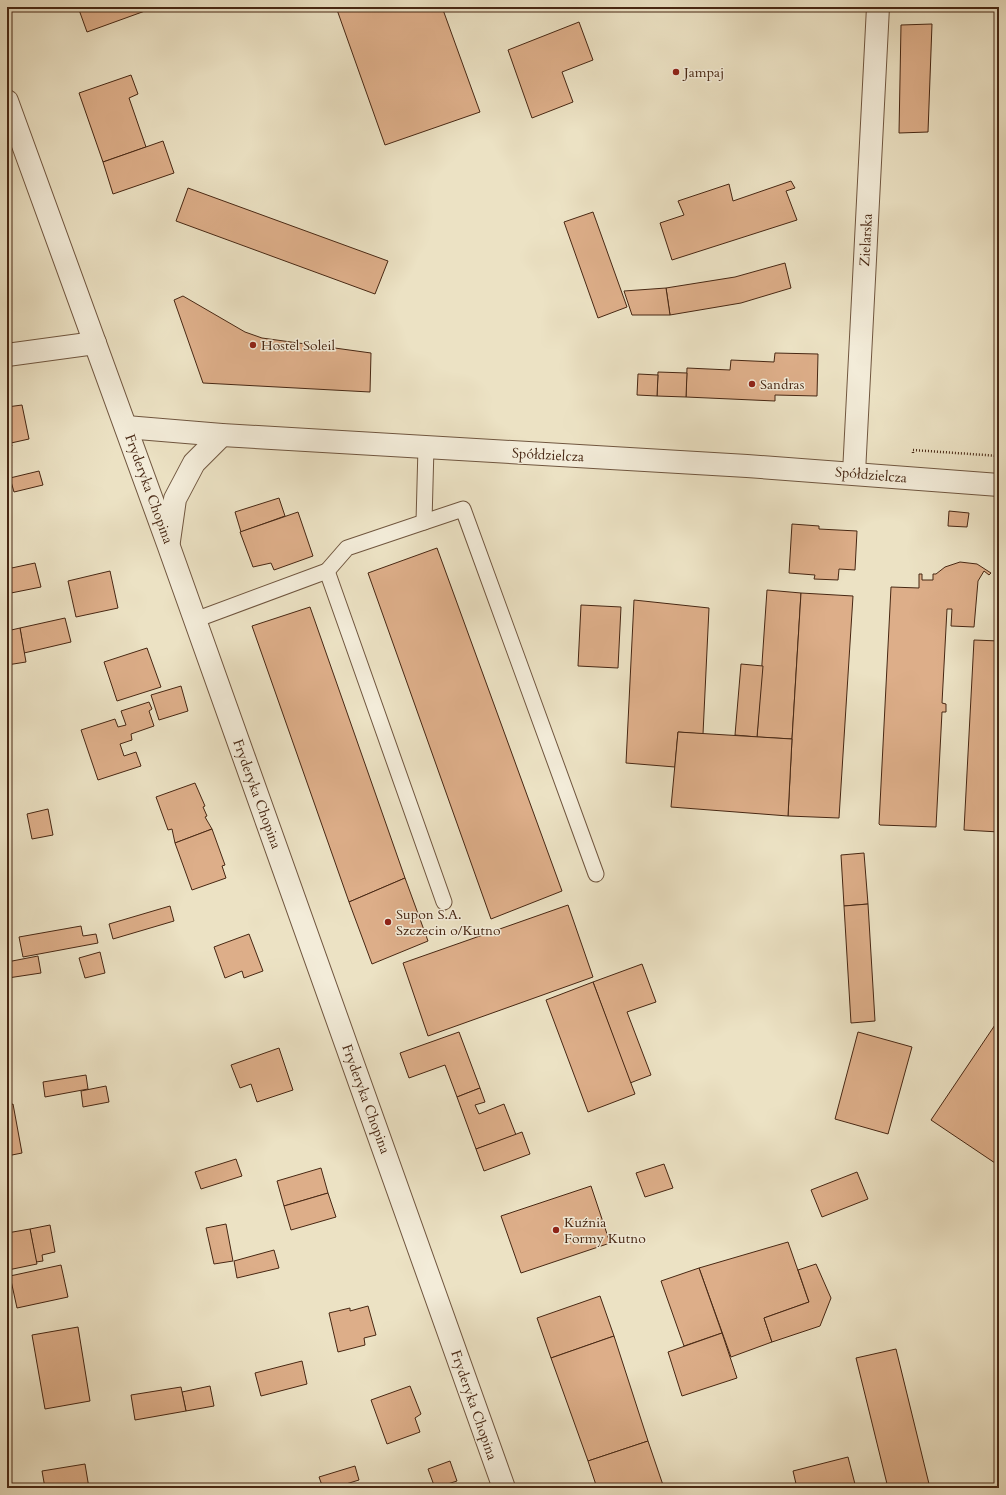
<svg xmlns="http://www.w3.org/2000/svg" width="1006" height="1495" font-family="Cardo,serif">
  <rect width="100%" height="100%" fill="#ece2c4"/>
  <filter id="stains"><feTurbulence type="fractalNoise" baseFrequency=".005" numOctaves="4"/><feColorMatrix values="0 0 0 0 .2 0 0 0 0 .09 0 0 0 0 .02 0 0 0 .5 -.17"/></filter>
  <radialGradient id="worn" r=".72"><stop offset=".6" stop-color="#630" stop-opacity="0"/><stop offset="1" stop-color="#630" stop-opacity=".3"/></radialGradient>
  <g fill="#ddae89" stroke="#472713">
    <polygon points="78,7 156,7 87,32"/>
    <polygon points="336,7 442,7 480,112 385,145"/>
    <polygon points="579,22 593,60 562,72 573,102 532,118 508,50"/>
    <polygon points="932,24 928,132 899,133 901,25"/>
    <polygon points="131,75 138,94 129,98 146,147 103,162 79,93"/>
    <polygon points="163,141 174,173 113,194 103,162"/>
    <polygon points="791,181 795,188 786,191 797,220 672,260 660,223 684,215 678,201 729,184 733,201"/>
    <polygon points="188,188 388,261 375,294 176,221"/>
    <polygon points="593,212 627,307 598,318 564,222"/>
    <polygon points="785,263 791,288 741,303 670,315 666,288 735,277"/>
    <polygon points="666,288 670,315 632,315 624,291"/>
    <polygon points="183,296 245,332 262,338 371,353 370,392 203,383 174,300"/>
    <polygon points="775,353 818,354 817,396 775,395 775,401 686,397 687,368 730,370 731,360 774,362"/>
    <polygon points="658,372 687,373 686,397 657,396"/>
    <polygon points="638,374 658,375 657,396 637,395"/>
    <polygon points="22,405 29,439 11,443 12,446 7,447 7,407"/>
    <polygon points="39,471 43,485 14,492 10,478"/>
    <polygon points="279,498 285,516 241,532 235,512"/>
    <polygon points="949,511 969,513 967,527 948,526"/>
    <polygon points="298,512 313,556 274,570 271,563 253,567 240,532"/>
    <polygon points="792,524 819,526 819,529 857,531 855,570 839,569 838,580 814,579 815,575 789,573"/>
    <polygon points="437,548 562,891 491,919 368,573"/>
    <polygon points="960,562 977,564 991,573 989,575 984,571 978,581 974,627 951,626 952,609 947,609 942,703 946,704 946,712 942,712 936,827 880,825 879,824 891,587 919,588 919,574 922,574 922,580 933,580 933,574 936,574 945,567"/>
    <polygon points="35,563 41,587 11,593 7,569"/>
    <polygon points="110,571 118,608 76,617 68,581"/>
    <polygon points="767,590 801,593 792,739 757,737"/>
    <polygon points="801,593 853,596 839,818 788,816 792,739"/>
    <polygon points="634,600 709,608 703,734 678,732 675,767 626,763"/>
    <polygon points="581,605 621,607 618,668 578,666"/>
    <polygon points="310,607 405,878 349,902 252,626"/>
    <polygon points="65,618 71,642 24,653 20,628"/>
    <polygon points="20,628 26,662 7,665 7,631"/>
    <polygon points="974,640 999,641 999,832 964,830"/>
    <polygon points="147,648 161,687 117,701 104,662"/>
    <polygon points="741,664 763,666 757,737 735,735"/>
    <polygon points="181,686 188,711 159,720 151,695"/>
    <polygon points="149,702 152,709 149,711 154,726 131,734 132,740 120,744 124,756 136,752 141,766 98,780 81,730 115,719 118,727 126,725 121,711"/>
    <polygon points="678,732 792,739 788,816 671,807"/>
    <polygon points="195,783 205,806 203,807 207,816 205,817 212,829 175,843 172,829 168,830 156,797"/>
    <polygon points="48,809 53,835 32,839 27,814"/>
    <polygon points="212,829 225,865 222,866 226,878 192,890 175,843"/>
    <polygon points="7,850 11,873 7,874"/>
    <polygon points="864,853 868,904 844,906 841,855"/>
    <polygon points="405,878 428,941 372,964 349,902"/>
    <polygon points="868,904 875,1021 851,1023 844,906"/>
    <polygon points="568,905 593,977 428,1036 403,963"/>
    <polygon points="170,906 174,921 113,939 109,924"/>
    <polygon points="81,926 83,936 96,934 98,943 23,957 19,937"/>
    <polygon points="249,934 263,971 244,978 242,971 225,978 214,947"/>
    <polygon points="100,952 105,973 85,978 79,958"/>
    <polygon points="38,956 41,973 8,978 7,962"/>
    <polygon points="642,964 656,1002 627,1012 651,1075 630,1083 593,982"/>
    <polygon points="593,982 635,1094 588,1112 546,1000"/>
    <polygon points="999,1019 999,1157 995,1163 931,1120"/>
    <polygon points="459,1032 480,1088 457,1097 445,1065 409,1078 400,1053"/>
    <polygon points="858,1032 912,1047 888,1134 835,1119"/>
    <polygon points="279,1048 293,1090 257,1102 251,1084 240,1088 231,1065"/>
    <polygon points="86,1075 88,1089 45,1097 43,1082"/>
    <polygon points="106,1086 109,1102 83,1107 81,1091"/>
    <polygon points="480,1088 485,1102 475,1105 479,1114 504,1104 516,1135 476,1149 457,1097"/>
    <polygon points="13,1104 22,1153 7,1156 7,1106"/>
    <polygon points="522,1132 530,1154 484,1171 476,1149"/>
    <polygon points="236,1159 242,1176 201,1189 195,1172"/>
    <polygon points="664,1164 673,1188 645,1197 636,1173"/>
    <polygon points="321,1168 328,1193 284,1206 277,1181"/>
    <polygon points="857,1172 868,1199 822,1217 811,1190"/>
    <polygon points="591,1186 610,1243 521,1273 501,1216"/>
    <polygon points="328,1193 336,1217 291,1230 284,1206"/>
    <polygon points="226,1224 233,1261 214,1264 206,1228"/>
    <polygon points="50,1225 55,1252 42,1255 43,1261 36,1262 30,1229"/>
    <polygon points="30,1229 37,1264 8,1270 7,1250 9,1250 7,1233"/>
    <polygon points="788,1242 809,1302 764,1318 772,1342 731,1357 699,1268"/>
    <polygon points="274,1250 279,1268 237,1278 234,1261"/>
    <polygon points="816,1264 831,1298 820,1326 772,1342 764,1318 809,1302 798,1270"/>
    <polygon points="61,1265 68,1297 17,1308 10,1276"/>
    <polygon points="699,1268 722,1333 684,1346 661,1281"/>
    <polygon points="600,1296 614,1336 551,1358 537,1318"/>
    <polygon points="368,1306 376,1335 364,1338 365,1345 338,1352 329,1313 350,1308 350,1311"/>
    <polygon points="78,1327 90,1401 45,1409 32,1335"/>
    <polygon points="722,1333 737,1378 682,1396 668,1352"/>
    <polygon points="614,1336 648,1441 588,1461 551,1358"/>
    <polygon points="896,1349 930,1488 888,1488 856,1358"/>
    <polygon points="302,1361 307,1384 261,1396 255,1373"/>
    <polygon points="210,1386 214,1406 186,1411 182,1392"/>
    <polygon points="410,1386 421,1414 415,1418 420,1432 387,1444 371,1400"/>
    <polygon points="181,1387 186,1411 135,1420 131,1395"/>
    <polygon points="648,1441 664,1488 597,1488 588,1461"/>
    <polygon points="848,1457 856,1488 797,1488 793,1471"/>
    <polygon points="450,1461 457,1481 435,1488 428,1469"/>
    <polygon points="85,1464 89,1488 45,1488 42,1471"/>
    <polygon points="355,1466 359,1480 333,1488 323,1488 319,1477"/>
  </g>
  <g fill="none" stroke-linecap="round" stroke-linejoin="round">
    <defs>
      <g id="service">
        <polyline points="424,522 426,447"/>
        <polyline points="327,571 347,548 463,509 596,874"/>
        <polyline points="195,620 327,571 444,902"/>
      </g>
      <g id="minor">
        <polyline points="7,101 168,544 504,1488"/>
        <polyline points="7,355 95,343"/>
        <polyline points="126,427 222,435 747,466 999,485"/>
        <polyline points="854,473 878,7"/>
        <polyline points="169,541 175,499 194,463 222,435"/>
      </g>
    </defs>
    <use href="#service" stroke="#70563f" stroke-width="17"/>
    <use href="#minor" stroke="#70563f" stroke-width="24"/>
    <polyline stroke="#472713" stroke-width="2.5" stroke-dasharray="1 2" stroke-linecap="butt" points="913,453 913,450 999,456"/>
    <use href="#service" stroke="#f3ecd9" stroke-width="15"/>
    <use href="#minor" stroke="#f3ecd9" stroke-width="22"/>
  </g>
  <g fill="#8f2418" stroke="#f3ecd9" stroke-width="1.5">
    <circle cx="676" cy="72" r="4"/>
    <circle cx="253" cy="345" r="4"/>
    <circle cx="752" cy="384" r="4"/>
    <circle cx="388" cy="922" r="4"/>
    <circle cx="556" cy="1230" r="4"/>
  </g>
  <g text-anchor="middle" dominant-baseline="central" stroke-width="3" stroke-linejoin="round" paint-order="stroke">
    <g font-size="14" fill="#472713" stroke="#f3ecd9" text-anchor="start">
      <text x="684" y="72">Jampaj</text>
      <text x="261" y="345">Hostel Soleil</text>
      <text x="760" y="384">Sandras</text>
      <text x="396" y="914">Supon S.A.<tspan x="396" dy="16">Szczecin o/Kutno</tspan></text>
      <text x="564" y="1222">Kuźnia<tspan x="564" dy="16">Formy Kutno</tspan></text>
    </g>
    <g font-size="14" fill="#472713" stroke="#f3ecd9">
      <text transform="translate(866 240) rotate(-87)">Zielarska</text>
      <text transform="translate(548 455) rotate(3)">Spółdzielcza</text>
      <text transform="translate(871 475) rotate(5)">Spółdzielcza</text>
      <text transform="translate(149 489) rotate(70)">Fryderyka Chopina</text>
      <text transform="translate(257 794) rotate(70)">Fryderyka Chopina</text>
      <text transform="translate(366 1099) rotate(70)">Fryderyka Chopina</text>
      <text transform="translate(474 1405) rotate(71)">Fryderyka Chopina</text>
    </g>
  </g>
  <rect width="1006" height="1495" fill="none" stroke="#ece2c4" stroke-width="24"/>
  <rect x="8" y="8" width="990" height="1479" fill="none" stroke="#472713" stroke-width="2"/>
  <rect x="12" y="12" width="982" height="1471" fill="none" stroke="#472713"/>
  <rect width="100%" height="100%" filter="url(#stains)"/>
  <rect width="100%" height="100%" fill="url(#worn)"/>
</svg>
